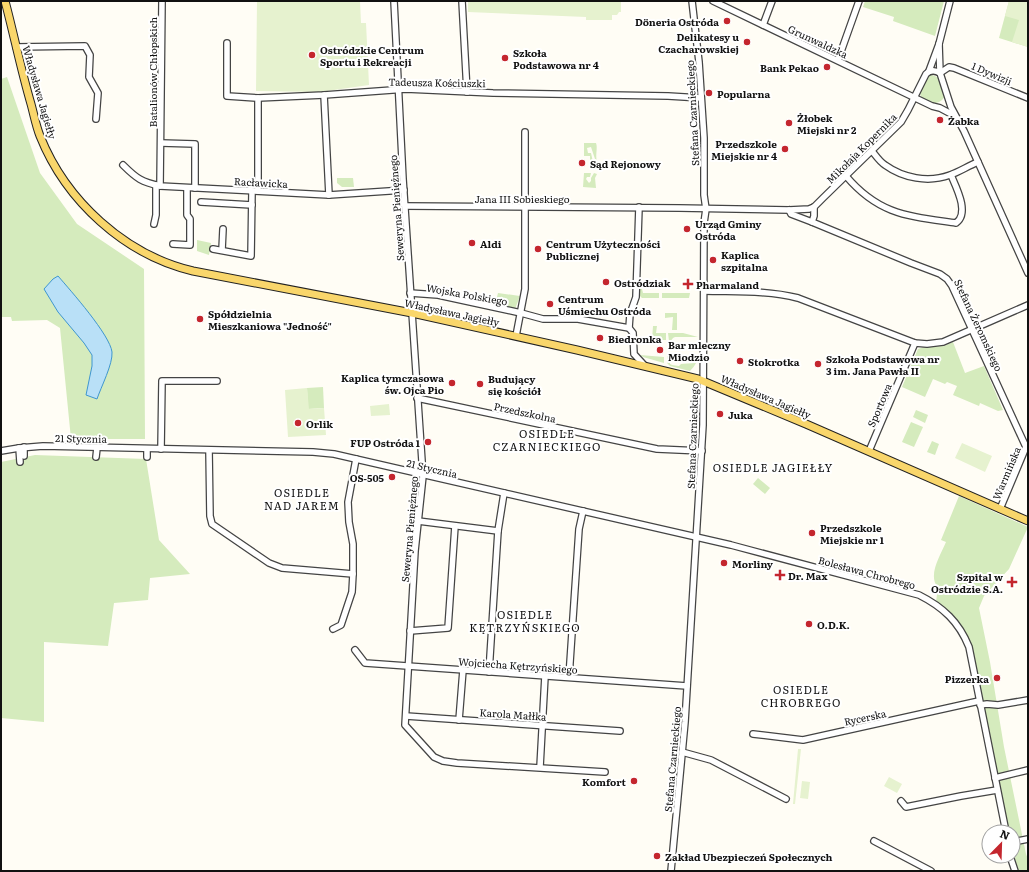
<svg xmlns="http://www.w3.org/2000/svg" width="1029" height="872" font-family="Literata,serif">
  <rect width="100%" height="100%" fill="#fffdf5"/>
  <g fill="#d5ebbd">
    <polygon points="865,1 944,1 935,36 893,21 894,17 863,7"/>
    <polygon points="1009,1 1028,1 1028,47 999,38"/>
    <path d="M930 75C943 76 942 86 945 96 938 110 918 101 920 91 920 88 922 87 923 85 925 80 926 77 930 75Z"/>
    <polygon points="7,77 40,173 77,224 144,269 145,439 71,439 60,328 47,320 12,321 11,317 1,317 1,79"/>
    <path d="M584 143H596C598 148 595 155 597 161L596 162 591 147 587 148 588 153H591L593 162H590V156H584Z"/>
    <polygon points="584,173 591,173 590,177 587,177 586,179 589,183 591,181 591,178 594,173 597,174 595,178 596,188 583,187"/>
    <polygon points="337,178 353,178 354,187 342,187 337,183"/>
    <polygon points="197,240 211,243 209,255 197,251"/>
    <polygon points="640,288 642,289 643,293 659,293 659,298 642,298 639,295"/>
    <polygon points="498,293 520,296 515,309 495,305"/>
    <polygon points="662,293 690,293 689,298 662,298"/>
    <polygon points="665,313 677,313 677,330 672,330 673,317 665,318"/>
    <polygon points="653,326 657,326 656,333 666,333 666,340 652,340"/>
    <polygon points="668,333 683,333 698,337 675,337 673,338 670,342 669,341"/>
    <polygon points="953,342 965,373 984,366 1003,410 998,411 980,403 979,406 953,395 957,386 947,382 945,384 933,379 925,397 902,387 918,349 924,347 944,346"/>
    <path d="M697 354H698C698 361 695 366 690 371L670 366 667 363V356L670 355V364L672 365 679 366 681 364 695 363 696 362Z"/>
    <polygon points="640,355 664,357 664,363 643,357"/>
    <polygon points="323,387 324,408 308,409 307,388"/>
    <polygon points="916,410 928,415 925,423 913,417"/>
    <polygon points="911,422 923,427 914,447 902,442"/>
    <polygon points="932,441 939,444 935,455 927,452"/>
    <polygon points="35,455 146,459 159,540 190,574 150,578 148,600 114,603 108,646 44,642 44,722 1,718 1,462"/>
    <polygon points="758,478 770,488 765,494 753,484"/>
    <path d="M959 496 1028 527 1009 569 984 596 979 608 990 662 1004 747 1026 854 1028 859V871H1019L1013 853V832H1008L969 640C961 624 951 612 936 602L938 587C927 576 941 554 946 542L941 540Z"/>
  </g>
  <g fill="#e6f2cf">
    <polygon points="257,1 360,1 361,23 366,23 369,85 320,92 256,91"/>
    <polygon points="468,1 621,1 621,12 619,12 617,15 612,15 612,20 586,20 586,17 468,12"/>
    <polygon points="1009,1 1028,1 1028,47 1012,42 1019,20 1005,16"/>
    <polygon points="307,388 309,409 324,408 326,435 288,437 285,390"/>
    <polygon points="389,404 390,415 371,416 370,406"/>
    <polygon points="962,443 992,456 985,472 955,458"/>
    <polygon points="798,749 801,749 795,804 793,804"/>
    <polygon points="889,777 902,784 897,793 884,786"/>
    <polygon points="802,781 810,782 808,799 800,798"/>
  </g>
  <path fill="#b9e0f7" stroke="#3f96cf" d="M58 276C71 291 110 335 112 352 113 364 101 387 97 399L86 395 92 366V355L84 343 58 312 44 289 53 279Z"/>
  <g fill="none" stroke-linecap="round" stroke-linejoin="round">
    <defs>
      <g id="minor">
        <polyline points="394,1 403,179 423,476 415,551 405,725 434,757 443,761 457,763 605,772"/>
        <polyline points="462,1 467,92"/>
        <polyline points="713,1 932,106 940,108 955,116"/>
        <polyline points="763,25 772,1"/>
        <polyline points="227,43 227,96 258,98 324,95 406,89 493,93 668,96 701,98"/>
        <polyline points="939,44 940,73 951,107 964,131 1028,273"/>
        <polyline points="16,47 85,46 90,55 89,77 98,93 96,119"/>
        <polyline points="838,60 859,1"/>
        <polyline points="929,71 939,44 950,1"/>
        <polyline points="940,73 949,67 954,68 1028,98"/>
        <polyline points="324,95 329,195"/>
        <polyline points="258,98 258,191"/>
        <polyline points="161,143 195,144 195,188"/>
        <path d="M872 151C876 156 880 162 885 165 903 178 928 183 950 175 959 172 968 166 978 162"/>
        <path d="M123 165C137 179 142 182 160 186L329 195 404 190"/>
        <path d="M846 176C879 215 908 216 956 223 970 213 956 187 951 175"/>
        <polyline points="160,186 162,1"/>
        <polyline points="201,202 252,205"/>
        <path d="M405 206 679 208 789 210 809 209 814 207 823 198 901 122 908 110 926 74C930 70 935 70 940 73"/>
        <polyline points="789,210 791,214 812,222 814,216 814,207"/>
        <polyline points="812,222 911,263 940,274 947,279 952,286 1026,447"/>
        <polyline points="154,224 156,215 156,185"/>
        <polyline points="173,244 190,245 190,219 187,215 187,188"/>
        <polyline points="213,249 251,256 252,191"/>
        <polyline points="222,250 223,229"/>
        <path d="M704 291C736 292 766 290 798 298L915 343 927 344 943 342 1028 305"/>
        <polyline points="410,293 438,295 521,313 543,319 578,319 629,328 630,314 636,297 639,207"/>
        <polyline points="629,328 633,333 634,354 645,366"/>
        <polyline points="516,336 525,289 525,132"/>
        <polyline points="417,398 657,449 702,451"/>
        <polyline points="24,447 24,456"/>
        <polyline points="19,448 20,462"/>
        <polyline points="161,449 162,381 217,381"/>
        <polyline points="209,450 210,516 212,524 269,563 282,568 353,574 353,544 349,522 348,502 356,459"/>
        <path d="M1 451 19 448 43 446 313 452 334 454 731 545 919 595C943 607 959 622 969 647L1006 832"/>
        <polyline points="869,451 915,343"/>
        <polyline points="96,457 97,448"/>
        <polyline points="147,457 147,449"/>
        <polyline points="1000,509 1026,447 1028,446"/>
        <polyline points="418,521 498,531"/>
        <polyline points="333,629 341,625 352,592 353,574"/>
        <polyline points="410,631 448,628 455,526"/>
        <polyline points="355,650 365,663 687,686"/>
        <polyline points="489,672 498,531 504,493"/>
        <polyline points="569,677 579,529 583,511"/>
        <polyline points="980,705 987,704 998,705 1028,700"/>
        <polyline points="406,716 620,731"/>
        <polyline points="459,720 463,670"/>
        <polyline points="753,734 803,740 979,701"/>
        <polyline points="682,752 711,760 786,799"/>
        <polyline points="540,767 545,676"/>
        <polyline points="995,778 1028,770"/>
        <polyline points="901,801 906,807 961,796 997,790"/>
        <polyline points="874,841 931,871"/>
        <polyline points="1013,842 1028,839"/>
        <polyline points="1010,856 1015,871"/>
        <polyline points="671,871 685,722 703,425 704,223 706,209 704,195 704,138 699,62 692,1"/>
      </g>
      <path id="major" d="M5 1C14 35 21 70 31 104 34 115 36 126 40 136 66 201 125 255 193 271L412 313 577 350 698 379 806 424 1028 521"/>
    </defs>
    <use href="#minor" stroke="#444" stroke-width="8"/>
    <use href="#major" stroke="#222" stroke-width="9"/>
    <use href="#minor" stroke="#fff" stroke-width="5.5"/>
    <use href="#major" stroke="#f9d66b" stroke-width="7"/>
  </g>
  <g fill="#c4262e" stroke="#fff" stroke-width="1.5">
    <circle cx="727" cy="21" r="4"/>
    <circle cx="747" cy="42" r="4"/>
    <circle cx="312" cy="55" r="4"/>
    <circle cx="505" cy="58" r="4"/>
    <circle cx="827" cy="67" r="4"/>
    <circle cx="709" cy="93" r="4"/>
    <circle cx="940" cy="120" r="4"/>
    <circle cx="789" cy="123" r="4"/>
    <circle cx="785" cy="149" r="4"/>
    <circle cx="582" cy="163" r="4"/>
    <circle cx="687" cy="229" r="4"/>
    <circle cx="472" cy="243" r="4"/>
    <circle cx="538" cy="249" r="4"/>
    <circle cx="713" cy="260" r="4"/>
    <circle cx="606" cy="282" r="4"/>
    <path d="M686 278h4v4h4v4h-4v4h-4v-4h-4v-4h4z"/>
    <circle cx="550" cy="304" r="4"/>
    <circle cx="200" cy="319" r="4"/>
    <circle cx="600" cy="338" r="4"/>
    <circle cx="660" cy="350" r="4"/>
    <circle cx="740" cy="361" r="4"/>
    <circle cx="818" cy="364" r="4"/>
    <circle cx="452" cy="383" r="4"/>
    <circle cx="480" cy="384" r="4"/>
    <circle cx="720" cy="414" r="4"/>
    <circle cx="298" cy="423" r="4"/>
    <circle cx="428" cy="442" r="4"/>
    <circle cx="392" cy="477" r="4"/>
    <circle cx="812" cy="533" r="4"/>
    <circle cx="724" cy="563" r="4"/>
    <path d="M778 569h4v4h4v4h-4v4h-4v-4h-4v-4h4z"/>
    <path d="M1010 576h4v4h4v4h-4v4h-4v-4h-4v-4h4z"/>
    <circle cx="809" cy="624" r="4"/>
    <circle cx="997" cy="678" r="4"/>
    <circle cx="634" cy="781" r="4"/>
    <circle cx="657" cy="856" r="4"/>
  </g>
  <g text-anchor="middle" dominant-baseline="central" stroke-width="4" stroke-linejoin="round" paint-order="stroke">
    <g font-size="10" font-weight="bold" fill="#111" stroke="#fff" text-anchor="start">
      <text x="719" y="21" text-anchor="end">Döneria Ostróda</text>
      <text x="739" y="36" text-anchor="end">Delikatesy u<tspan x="739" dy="12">Czacharowskiej</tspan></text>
      <text x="320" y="49">Ostródzkie Centrum<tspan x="320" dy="12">Sportu i Rekreacji</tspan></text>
      <text x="513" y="52">Szkoła<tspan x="513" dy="12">Podstawowa nr 4</tspan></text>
      <text x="819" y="67" text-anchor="end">Bank Pekao</text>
      <text x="717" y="93">Popularna</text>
      <text x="797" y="117">Żłobek<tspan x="797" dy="12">Miejski nr 2</tspan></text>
      <text x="948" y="120">Żabka</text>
      <text x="777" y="143" text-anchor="end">Przedszkole<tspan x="777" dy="12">Miejskie nr 4</tspan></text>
      <text x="590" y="163">Sąd Rejonowy</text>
      <text x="695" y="223">Urząd Gminy<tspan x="695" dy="12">Ostróda</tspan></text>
      <text x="480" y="243">Aldi</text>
      <text x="546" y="243">Centrum Użyteczności<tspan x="546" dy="12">Publicznej</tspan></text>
      <text x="721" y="254">Kaplica<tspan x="721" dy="12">szpitalna</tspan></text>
      <text x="614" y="282">Ostródziak</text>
      <text x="696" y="284">Pharmaland</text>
      <text x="558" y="298">Centrum<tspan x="558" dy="12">Uśmiechu Ostróda</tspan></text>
      <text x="208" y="313">Spółdzielnia<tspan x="208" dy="12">Mieszkaniowa "Jedność"</tspan></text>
      <text x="608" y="338">Biedronka</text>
      <text x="668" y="344">Bar mleczny<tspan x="668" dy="12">Miodzio</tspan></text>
      <text x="826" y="358">Szkoła Podstawowa nr<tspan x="826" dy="12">3 im. Jana Pawła II</tspan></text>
      <text x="748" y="361">Stokrotka</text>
      <text x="444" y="377" text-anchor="end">Kaplica tymczasowa<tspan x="444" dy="12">św. Ojca Pio</tspan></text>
      <text x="488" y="378">Budujący<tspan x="488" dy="12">się kościół</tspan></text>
      <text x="728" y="414">Juka</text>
      <text x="306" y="423">Orlik</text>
      <text x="420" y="442" text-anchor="end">FUP Ostróda 1</text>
      <text x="384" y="477" text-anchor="end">OS-505</text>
      <text x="820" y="527">Przedszkole<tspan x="820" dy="12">Miejskie nr 1</tspan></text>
      <text x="732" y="563">Morliny</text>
      <text x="788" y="575">Dr. Max</text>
      <text x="1003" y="576" text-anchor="end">Szpital w<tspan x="1003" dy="12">Ostródzie S.A.</tspan></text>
      <text x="817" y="624">O.D.K.</text>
      <text x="989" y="678" text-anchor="end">Pizzerka</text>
      <text x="626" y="781" text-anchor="end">Komfort</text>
      <text x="665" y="856">Zakład Ubezpieczeń Społecznych</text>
    </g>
    <g font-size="10" fill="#111" stroke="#fff">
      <text transform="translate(818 41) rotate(25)">Grunwaldzka</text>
      <text transform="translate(152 72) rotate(-90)">Batalionów Chłopskich</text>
      <text transform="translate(992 73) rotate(23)">1 Dywizji</text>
      <text transform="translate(437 82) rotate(1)">Tadeusza Kościuszki</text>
      <text transform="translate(40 92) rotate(74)">Władysława Jagiełły</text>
      <text transform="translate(692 113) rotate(-93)">Stefana Czarnieckiego</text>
      <text transform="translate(861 148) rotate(-45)">Mikołaja Kopernika</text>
      <text transform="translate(261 182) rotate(3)">Racławicka</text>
      <text x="522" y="198">Jana III Sobieskiego</text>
      <text transform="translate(396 208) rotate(-94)">Seweryna Pieniężnego</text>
      <text transform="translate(467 294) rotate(10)">Wojska Polskiego</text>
      <text transform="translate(452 312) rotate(12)">Władysława Jagiełły</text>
      <text transform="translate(979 325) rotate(65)">Stefana Żeromskiego</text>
      <text transform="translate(766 396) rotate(23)">Władysława Jagiełły</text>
      <text transform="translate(879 405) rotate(-67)">Sportowa</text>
      <text transform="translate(525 412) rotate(12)">Przedszkolna</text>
      <text transform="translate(692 436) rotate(-88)">Stefana Czarnieckiego</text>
      <text transform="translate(81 438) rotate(1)">21 Stycznia</text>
      <text transform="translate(432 468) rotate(13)">21 Stycznia</text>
      <text transform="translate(1006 473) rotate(-67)">Warmińska</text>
      <text transform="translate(409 529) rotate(-85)">Seweryna Pieniężnego</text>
      <text transform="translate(867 572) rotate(15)">Bolesława Chrobrego</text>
      <text transform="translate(518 665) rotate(4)">Wojciecha Kętrzyńskiego</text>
      <text transform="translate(513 714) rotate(4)">Karola Małłka</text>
      <text transform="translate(865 717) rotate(-12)">Rycerska</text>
      <text transform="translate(672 759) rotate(-85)">Stefana Czarnieckiego</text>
    </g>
    <g font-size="11" letter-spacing="1" fill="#111" stroke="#fff">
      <text x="547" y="433">OSIEDLE<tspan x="547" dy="13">CZARNIECKIEGO</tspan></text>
      <text x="773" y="467">OSIEDLE JAGIEŁŁY</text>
      <text x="302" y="492">OSIEDLE<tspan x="302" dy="13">NAD JAREM</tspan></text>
      <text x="525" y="614">OSIEDLE<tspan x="525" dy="13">KĘTRZYŃSKIEGO</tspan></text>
      <text x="801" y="689">OSIEDLE<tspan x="801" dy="13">CHROBREGO</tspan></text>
    </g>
  </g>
  <rect width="1029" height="872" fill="none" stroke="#111111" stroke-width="4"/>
  <g transform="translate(1001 844) rotate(23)"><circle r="19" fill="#ffffff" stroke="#a0a0a0"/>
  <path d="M0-3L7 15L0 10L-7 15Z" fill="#c4262e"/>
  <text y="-6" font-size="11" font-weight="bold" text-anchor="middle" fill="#111111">N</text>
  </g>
</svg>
